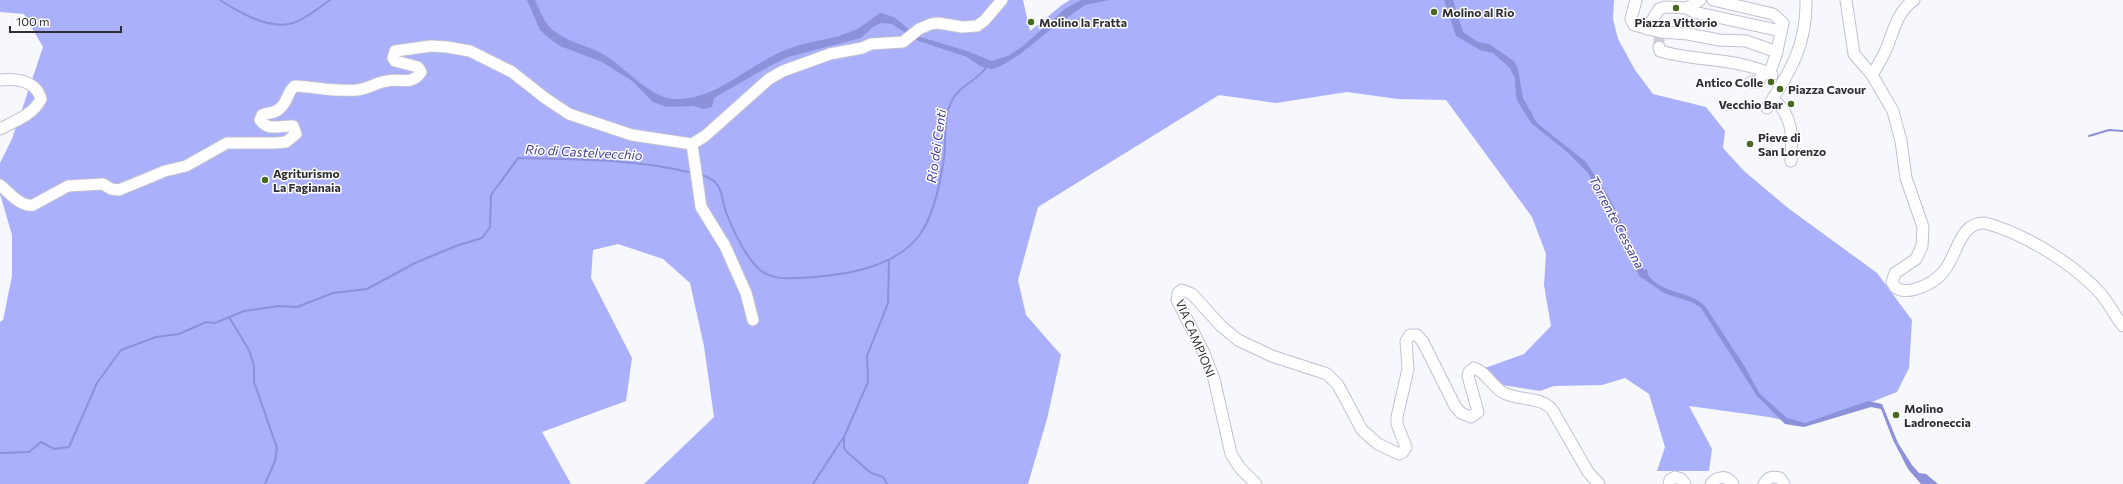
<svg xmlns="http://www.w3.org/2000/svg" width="2123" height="484" font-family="Commissioner,sans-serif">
  <rect width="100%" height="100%" fill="#f7f8fe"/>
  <polygon fill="#aab0fb" points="0,0 1023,0 1030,31 1062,5 1070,0 1614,0 1613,19 1618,39 1635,70 1653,94 1706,107 1725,131 1723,148 1744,171 1788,208 1877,273 1912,320 1909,368 1897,392 1831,418 1805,425 1769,417 1689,406 1712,449 1709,471 1657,471 1665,447 1649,394 1625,378 1602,385 1554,386 1540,391 1502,385 1485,368 1524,354 1551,326 1544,285 1546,254 1532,217 1446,100 1398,99 1347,92 1276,103 1219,95 1038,207 1018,280 1026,315 1061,355 1047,419 1028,484 644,484 714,417 704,346 690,283 663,259 618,244 593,250 591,278 632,358 626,401 542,432 571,484 0,484 0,322 3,320 12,276 12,235 0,194 0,163 12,139 43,47 24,14 0,12"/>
  <g fill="#8c91da">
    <path d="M527 0H535C540 10 544 24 554 31 569 43 590 46 606 56 627 69 651 99 676 99 718 100 752 61 791 48 811 40 834 40 855 30 864 26 872 18 880 13L894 17 917 36 967 51 992 61 1010 55 1024 45 1065 9 1081 0H1109L1085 5 1050 30 1019 55 1001 66 991 69 980 66 967 57 916 40 892 24 881 23 873 27 861 38 788 57 768 67 714 98 712 107 704 109 693 106 667 107 653 102 632 81 602 62 560 46 550 39 540 30Z"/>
    <path d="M1444 0H1453L1463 32 1478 42 1489 44 1514 61 1518 69 1523 98 1537 123 1586 162 1610 199 1644 270 1647 269 1648 275C1664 295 1688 290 1705 306L1745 367 1760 394 1787 418 1805 423 1868 401 1882 404 1898 443 1912 465 1919 473 1926 474 1938 484H1921L1908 469 1893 440 1881 409 1871 407 1804 427 1785 424 1757 396 1701 308 1694 303 1664 293 1639 276 1609 210 1597 195 1589 174 1566 151 1532 124 1519 104 1516 98 1515 78 1510 68 1493 53 1480 50 1456 36Z"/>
  </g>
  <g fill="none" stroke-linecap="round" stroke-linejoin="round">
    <g stroke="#8c91da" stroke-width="2">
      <path d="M220 0C240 13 269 30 293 23 303 20 322 6 330 0"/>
      <polyline points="2089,136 2109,130 2123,131"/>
      <path d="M701 175C706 176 710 178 714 181 723 189 722 202 726 212 732 229 743 251 755 265 769 283 795 278 815 277 851 274 898 266 921 233 935 211 940 183 944 158 946 143 944 119 949 107 958 83 977 83 987 66"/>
      <polyline points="229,317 249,350 254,366 254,382 277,448 275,461 265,484"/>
      <path d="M0 453 29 452 41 442 54 449 69 447 97 383 121 350 156 337 179 334 206 322 215 323 244 311 279 306 297 307 333 293 367 289 415 263 456 246 482 238 490 227 491 195 518 158C576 159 635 159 693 173"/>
      <polyline points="813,484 843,438"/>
      <polyline points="887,484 883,477 871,473 847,452 844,448 844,437 868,382 867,356 888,303 889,260"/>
    </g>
    <polyline stroke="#cfd0d6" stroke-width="11" stroke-dasharray="11 5.5" stroke-linecap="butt" points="1659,36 1659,47"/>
    <defs>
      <g id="minor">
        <polyline points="1636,0 1631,19 1634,25 1661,32 1688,34 1719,40 1746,41 1777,52"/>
        <polyline points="1713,0 1773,14 1783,23 1776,55 1769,74"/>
        <path d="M1846 0 1854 54 1872 75 1893 111 1901 141 1906 178 1923 227 1922 246 1916 259 1895 273 1892 282 1895 287C1901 292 1909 291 1916 289 1926 286 1937 280 1944 271 1957 256 1960 221 1985 223 2023 233 2073 263 2100 293 2109 303 2114 315 2123 326"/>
        <polyline points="1687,8 1694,12 1781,31"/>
        <polyline points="1687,8 1700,0"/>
        <polyline points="1647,29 1659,9 1665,7 1687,8"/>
        <path d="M1659 47 1660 51C1697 62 1737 57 1772 75"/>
        <path d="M1872 75C1877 67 1881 60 1885 52 1893 34 1896 12 1914 0"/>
        <path d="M0 80C17 78 36 81 41 99 33 115 15 121 0 129"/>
        <polyline points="1751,82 1758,82 1764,72"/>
        <path d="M1773 99C1794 116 1792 137 1791 161"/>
        <path d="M1767 108C1790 72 1807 45 1806 0"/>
        <polyline points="692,144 701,207 725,246 746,293 753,320"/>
        <path d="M0 185C9 192 20 207 33 205L68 186 103 184 111 189 119 190 165 171 186 166 227 143H276L286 142 296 134 293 126C281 125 268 132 260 120L262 115C268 112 274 114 279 109 288 103 287 91 295 86 316 87 336 92 357 90 368 89 377 82 387 81 400 78 412 86 421 72L418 67 395 61 393 58 395 51 431 46 447 47 470 51 512 72 545 98 569 114 632 135 692 144 705 136 769 79 783 71 830 54 862 48 871 44 903 42 919 29 931 24 938 23 962 27 977 26 984 21 1002 0"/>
        <path d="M1256 484 1240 468 1231 454 1214 379 1204 353 1177 300 1178 293 1182 290 1192 294 1221 326 1238 340 1272 356 1327 374 1338 385 1362 430 1378 444 1399 454 1403 452 1406 447 1397 424V417L1408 369 1406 341 1410 335H1417L1423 342 1455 406 1461 413 1471 417 1478 412 1468 376 1469 372 1474 368C1487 372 1492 387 1504 393 1519 401 1543 396 1553 411L1588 472 1599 484"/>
        <polyline points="1669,484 1670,480 1675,477 1681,479 1685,484"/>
        <path d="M1711 484C1717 476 1727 475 1733 484"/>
        <path d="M1764 484C1768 477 1772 476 1780 478L1784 484"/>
      </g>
    </defs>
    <use href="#minor" stroke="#c0c2d1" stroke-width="13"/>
    <use href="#minor" stroke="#fff" stroke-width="11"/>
  </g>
  <g fill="#48681f" stroke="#fff" stroke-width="1.5">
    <circle cx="1676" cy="8" r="4"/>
    <circle cx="1434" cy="12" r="4"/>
    <circle cx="1031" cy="22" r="4"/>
    <circle cx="1771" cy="82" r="4"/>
    <circle cx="1780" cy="89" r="4"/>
    <circle cx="1791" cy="104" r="4"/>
    <circle cx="1750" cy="144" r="4"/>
    <circle cx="265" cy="180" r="4"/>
    <circle cx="1896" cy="415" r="4"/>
  </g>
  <g text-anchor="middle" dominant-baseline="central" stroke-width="3" stroke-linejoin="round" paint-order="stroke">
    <g font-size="12" font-weight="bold" fill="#2f3036" stroke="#fff" text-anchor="start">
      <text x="1442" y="12">Molino al Rio</text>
      <text x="1039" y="22">Molino la Fratta</text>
      <text x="1676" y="22" text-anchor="middle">Piazza Vittorio</text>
      <text x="1763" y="82" text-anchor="end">Antico Colle</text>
      <text x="1788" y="89">Piazza Cavour</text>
      <text x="1783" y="104" text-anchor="end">Vecchio Bar</text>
      <text x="1758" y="137">Pieve di<tspan x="1758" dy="14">San Lorenzo</tspan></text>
      <text x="273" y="173">Agriturismo<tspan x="273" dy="14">La Fagianaia</tspan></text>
      <text x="1904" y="408">Molino<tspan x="1904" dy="14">Ladroneccia</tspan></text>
    </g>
    <g font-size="12" fill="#2f3036" stroke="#fff">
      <text transform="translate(1196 338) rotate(67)">VIA CAMPIONI</text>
    </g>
    <g font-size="13" font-style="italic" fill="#3f3b91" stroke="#fff">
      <text transform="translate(936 146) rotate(-82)">Rio dei Centi</text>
      <text transform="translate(584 152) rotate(3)">Rio di Castelvecchio</text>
      <text transform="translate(1617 222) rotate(62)">Torrente Cessana</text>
    </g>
  </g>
  <path d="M10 26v6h111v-6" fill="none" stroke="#2f3036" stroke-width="2"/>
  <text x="16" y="26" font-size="12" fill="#2f3036" stroke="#ffffff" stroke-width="3" paint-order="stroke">100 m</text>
</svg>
